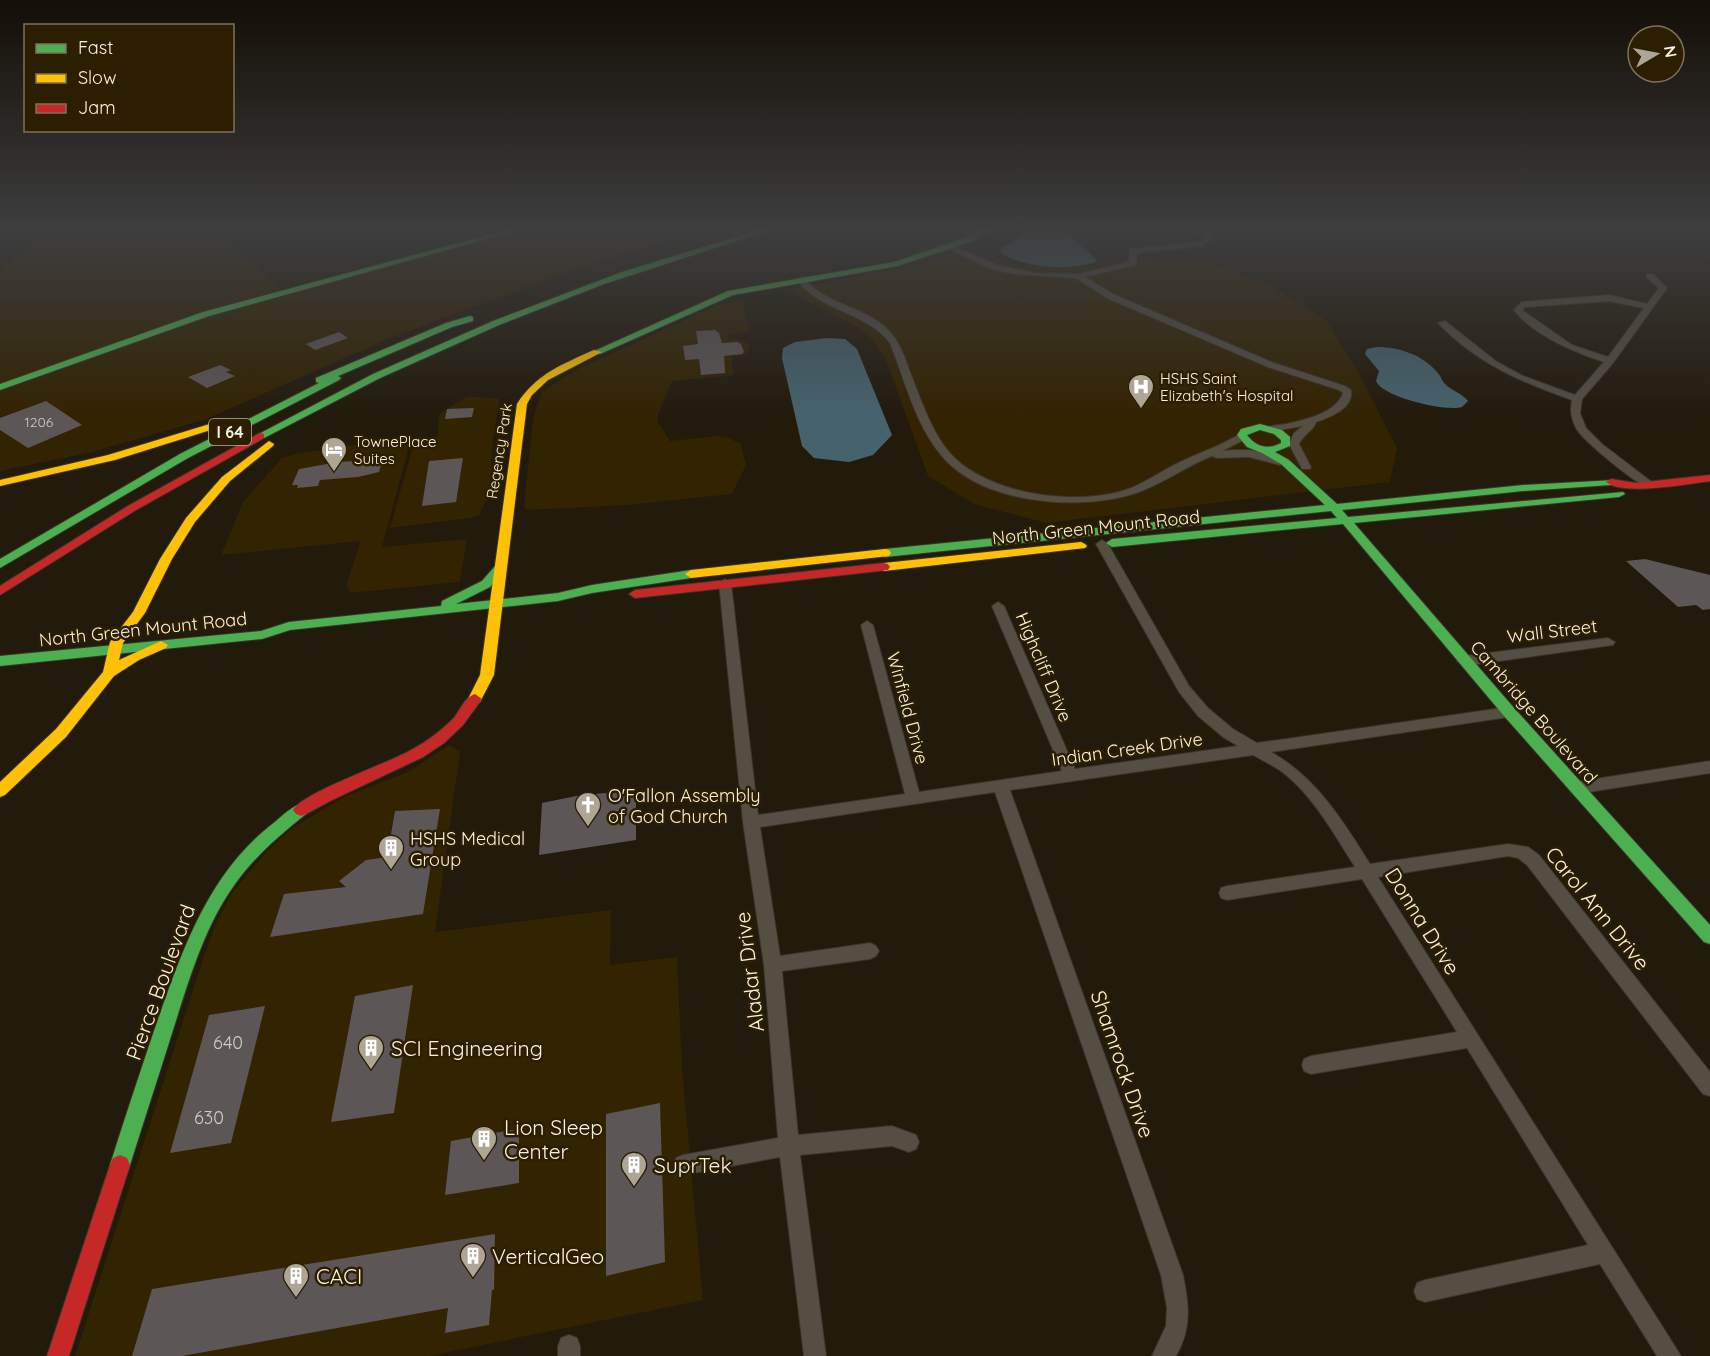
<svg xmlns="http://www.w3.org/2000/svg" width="1710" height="1356" font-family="Quicksand,sans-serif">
  <rect width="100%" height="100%" fill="#221a0b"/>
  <g fill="#322301">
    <polygon points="56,228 214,228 282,290 142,332 0,385 0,271 43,230"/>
    <polygon points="531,228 706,228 586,265 390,338 204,420 88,453 0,471 0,391 222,312"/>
    <polygon points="972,248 1019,266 1091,266 1113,261 1151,259 1185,261 1223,268 1273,287 1326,320 1358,372 1397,448 1390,482 1046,523 974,504 928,476 886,360 871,338 859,328 787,290 898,269"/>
    <polygon points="742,300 750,332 728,333 728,340 739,340 750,344 749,350 745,355 731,357 734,375 672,381 658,414 658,422 670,441 716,436 729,438 741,444 746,465 732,494 628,505 527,510 524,507 533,419 542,392 576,370 716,306"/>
    <polygon points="468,396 500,399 493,438 489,494 479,515 471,518 390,528 415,439 438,436 439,414"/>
    <polygon points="412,436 382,547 467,539 460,582 350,593 346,585 361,541 221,555 243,502 282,458 296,454"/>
    <polygon points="449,745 460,752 435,932 611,910 610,965 677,957 682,1067 703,1300 429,1356 75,1356 204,956 216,923 231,894 266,852 292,828 346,796 410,771"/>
  </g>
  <g fill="#46636d">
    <path d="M1026 228H1062L1096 259V262C1069 271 1024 268 1001 253V248L1016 240Z"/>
    <polygon points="827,338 845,339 857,349 892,435 873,455 849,462 814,458 802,446 782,358 783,348 795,342"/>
    <path d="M1377 347C1399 347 1423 355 1437 372 1441 376 1442 381 1445 384 1452 391 1462 393 1468 401L1462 407C1446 412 1382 397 1376 381L1379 371 1365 354 1367 349Z"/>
  </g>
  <g fill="#5c5656">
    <polygon points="715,330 719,333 722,343 737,342 741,344 744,352 742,354 724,356 725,373 701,375 699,359 685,360 683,346 698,344 696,331"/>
    <polygon points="339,332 348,338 315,350 306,344"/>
    <polygon points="220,365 231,370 226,372 235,376 207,388 188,377"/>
    <polygon points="46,401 82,425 28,448 0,430 0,418"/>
    <polygon points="474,408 472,417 445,419 447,409"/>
    <polygon points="463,458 456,502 422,506 429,461"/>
    <polygon points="375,460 382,461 379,472 358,477 320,480 318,486 297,488 298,485 292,485 299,469 338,462"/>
    <polygon points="1645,559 1710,575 1710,609 1703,610 1696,605 1678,607 1626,561"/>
    <polygon points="606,793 636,793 636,840 539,855 542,803 581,795"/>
    <polygon points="440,809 423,914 270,937 284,894 346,887 339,881 366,860 387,857 395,811"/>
    <polygon points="413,985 394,1113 331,1122 355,996"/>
    <polygon points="265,1006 231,1143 170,1153 209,1015"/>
    <polygon points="660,1103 665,1262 606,1276 606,1114"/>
    <polygon points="511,1130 519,1132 519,1183 445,1195 451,1141"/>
    <polygon points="495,1234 494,1290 492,1290 489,1325 445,1333 448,1308 182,1356 132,1356 152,1289"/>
  </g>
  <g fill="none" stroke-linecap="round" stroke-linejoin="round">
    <defs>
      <g id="street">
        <path d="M1195 228H1203L1213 238 1202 246 1137 253 1136 265 1085 277 1113 294 1274 363 1345 386 1351 390C1354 408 1331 417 1316 422 1315 429 1303 435 1299 444L1311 467 1310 469H1302L1289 444 1294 433 1303 426 1269 432 1264 429C1270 425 1279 425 1286 424 1305 420 1336 413 1343 393L1339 390 1268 367 1107 298 1076 278 1013 274 991 269 944 247 951 245 997 265 1035 273 1078 274 1129 262 1130 249 1200 242 1205 238Z"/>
        <path d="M1647 274H1653L1667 288 1613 363 1582 399 1580 413 1586 428 1602 444 1653 483 1654 485 1649 488C1636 484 1582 440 1576 428 1571 418 1570 411 1572 400 1521 382 1476 363 1438 323L1445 321 1497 362 1523 376 1575 395 1604 362C1574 352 1534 336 1514 310L1522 302 1609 295 1647 304 1659 288 1647 278ZM1609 301 1644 308 1608 357 1572 345 1522 310 1525 307Z"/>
        <path d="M801 277H807L808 283C832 306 869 308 890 332 900 343 905 358 910 372 920 397 929 425 945 447 980 495 1079 508 1131 488 1148 481 1163 470 1180 462 1192 456 1205 451 1217 446 1226 442 1233 437 1242 434L1247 437 1246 439 1222 451C1242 449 1270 448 1285 462L1280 465 1249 457 1217 458 1212 456C1184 467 1159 487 1130 495 1074 511 980 503 941 455 915 424 905 380 890 343 867 313 825 312 800 284Z"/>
        <path d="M1102 540 1108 544 1189 686 1208 708 1233 729 1257 743 1509 707 1514 708 1516 712 1514 716 1509 717 1271 752C1317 778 1343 821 1370 864L1508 844 1528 847 1539 855 1710 1072V1096L1703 1094 1527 865 1518 858 1508 856 1378 877 1681 1356H1657L1600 1264 1425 1302 1417 1299 1414 1291 1417 1283 1425 1280 1588 1245 1467 1048 1311 1074 1304 1071 1302 1065 1304 1059 1311 1056 1457 1032 1362 879 1227 900 1221 898 1219 893 1221 888 1227 886 1355 867C1334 834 1313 795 1281 771 1272 765 1262 760 1253 755L1010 790 1183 1275C1189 1305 1192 1328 1176 1356H1152L1166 1326 1167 1308 1161 1275 995 792 760 827 780 956 870 943 876 946 879 951 876 956 870 959 782 971 798 1135 892 1126 916 1135 919 1142 916 1149 909 1152 892 1146 800 1155 826 1356H804L780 1157 683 1175 676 1172 673 1165 676 1158 683 1155 778 1138 764 965 743 822 719 583 725 579 731 583 758 815 905 794 861 625 867 621 873 625 919 792 1062 771 992 606 998 602 1004 606 1075 769 1238 746 1223 737 1198 716 1179 692 1096 544Z"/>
        <polygon points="1608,638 1615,642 1613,645 1464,666 1457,661 1464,656"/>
        <polygon points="1710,761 1710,773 1576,794 1571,792 1569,788 1571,784 1576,782"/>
        <polygon points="569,1335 577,1338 580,1346 580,1356 558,1356 558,1346 561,1338"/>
      </g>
      <g id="fast">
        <polygon points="514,228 526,228 209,316 0,390 0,384 203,312"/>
        <polygon points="765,228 776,228 604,284 499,325 380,378 264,438 256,438 255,436 373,374 493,321 622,272"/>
        <polygon points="985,228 994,228 973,241 898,266 733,295 600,354 592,352 728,291 894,262 967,237"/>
        <polygon points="470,316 473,317 473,321 452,327 338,376 341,378 339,380 188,458 0,568 0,559 180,454 319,383 316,382 316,378 446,323"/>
        <path d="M1260 424 1282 430 1290 437V446L1275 452 1289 460 1337 504 1523 485 1615 480 1616 482 1611 485 1523 491 1342 510 1348 517 1623 492 1625 494 1619 497 1354 523 1514 708 1710 925V944L1704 942 1504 716 1343 524 1112 547 1106 543 1112 539 1337 518 1331 511 885 557 879 553 885 549 1325 505 1281 464 1262 453 1247 447 1237 435 1241 429ZM1260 430 1274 434 1281 440V443C1268 450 1256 447 1247 435Z"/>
        <polygon points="500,564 506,568 490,587 456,604 558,593 592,585 691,570 697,574 691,578 592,593 558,601 290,630 262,639 0,666 0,656 261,631 289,622 441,606 442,601 482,581 496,565"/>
        <path d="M301 804 306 806 309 810 306 814C280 835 255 856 235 884 204 927 189 980 173 1030 159 1075 144 1120 130 1165L127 1172 120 1175 113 1172 110 1165C124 1120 139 1076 154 1031 181 954 207 873 275 822 283 815 291 807 301 804Z"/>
      </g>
      <g id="slow">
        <path d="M594 350 602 352 548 380 532 395 527 404 494 675 480 702H470L468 699 480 675 517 404C536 374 563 364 594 350Z"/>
        <polygon points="213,423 217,424 217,428 115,460 0,486 0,480 108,455"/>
        <polygon points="269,441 274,444 273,446 230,481 195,522 172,559 145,613 123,643 119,660 161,641 168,645 166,648 139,660 114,676 66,737 5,795 0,797 0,782 56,729 103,672 110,642 133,612 160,559 186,518 222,477"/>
        <polygon points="1081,542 1085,544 1087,546 1085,548 884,571 878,567 884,563"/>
        <polygon points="885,549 889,550 891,553 889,556 691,578 685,574 691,570"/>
      </g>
      <g id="jam">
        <polygon points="260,433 264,434 264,438 136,510 0,595 0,586 128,506"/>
        <path d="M1710 475V481C1687 484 1623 496 1606 482L1611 479 1636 483Z"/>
        <polygon points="884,563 888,564 890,567 888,570 635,598 629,594 635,590"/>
        <path d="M475 694 482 699 463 725 444 743 423 757 330 801 306 814 301 816 296 814 293 810C303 792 390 763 413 749 428 741 442 730 454 718 460 710 465 697 475 694Z"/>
        <polygon points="120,1155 127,1158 130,1165 69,1356 47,1356 110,1165 113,1158"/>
      </g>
    </defs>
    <use href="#street" stroke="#3a352b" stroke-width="2"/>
    <use href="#fast" stroke="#3a352b" stroke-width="2"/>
    <use href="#slow" stroke="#3a352b" stroke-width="2"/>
    <use href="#jam" stroke="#3a352b" stroke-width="2"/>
    <use href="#street" fill="#544e43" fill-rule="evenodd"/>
    <use href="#fast" fill="#4caf50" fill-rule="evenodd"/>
    <use href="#slow" fill="#ffc107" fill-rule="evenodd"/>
    <use href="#jam" fill="#c62828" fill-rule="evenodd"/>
  </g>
  <linearGradient id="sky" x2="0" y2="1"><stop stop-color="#130e06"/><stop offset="0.55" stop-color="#3e3e3f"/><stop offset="1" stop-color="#3e3e3f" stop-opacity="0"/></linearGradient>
  <rect width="1710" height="418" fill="url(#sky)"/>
  <defs>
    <symbol id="hospital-pin" viewBox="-11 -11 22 30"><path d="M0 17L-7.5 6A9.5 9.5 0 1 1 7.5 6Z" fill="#aea695" stroke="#2c1e01"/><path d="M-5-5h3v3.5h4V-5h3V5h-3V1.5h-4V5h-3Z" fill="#fff"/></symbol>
    <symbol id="hotel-pin" viewBox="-11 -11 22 30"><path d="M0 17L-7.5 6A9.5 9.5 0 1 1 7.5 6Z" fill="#aea695" stroke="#2c1e01"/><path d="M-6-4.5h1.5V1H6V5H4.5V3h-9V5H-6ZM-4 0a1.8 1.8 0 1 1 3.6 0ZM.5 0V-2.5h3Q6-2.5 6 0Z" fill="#fff"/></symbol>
    <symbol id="church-pin" viewBox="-11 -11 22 30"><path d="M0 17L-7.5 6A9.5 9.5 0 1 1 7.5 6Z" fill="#aea695" stroke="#2c1e01"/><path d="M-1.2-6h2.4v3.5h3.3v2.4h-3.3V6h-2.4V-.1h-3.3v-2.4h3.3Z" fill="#fff"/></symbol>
    <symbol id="building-pin" viewBox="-11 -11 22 30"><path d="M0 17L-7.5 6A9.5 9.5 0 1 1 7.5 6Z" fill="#aea695" stroke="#2c1e01"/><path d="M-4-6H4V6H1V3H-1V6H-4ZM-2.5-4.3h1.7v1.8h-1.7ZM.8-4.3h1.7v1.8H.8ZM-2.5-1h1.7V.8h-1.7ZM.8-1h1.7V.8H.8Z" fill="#fff"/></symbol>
  </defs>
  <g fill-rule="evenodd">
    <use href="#hospital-pin" x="1126" y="372" width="30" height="40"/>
    <use href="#hotel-pin" x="319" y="435" width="30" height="40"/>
    <use href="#church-pin" x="573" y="790" width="30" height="40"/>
    <use href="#building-pin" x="376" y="833" width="30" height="40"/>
    <use href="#building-pin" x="356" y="1033" width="30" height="40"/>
    <use href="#building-pin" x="469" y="1124" width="30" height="40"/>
    <use href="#building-pin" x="619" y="1150" width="30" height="40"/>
    <use href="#building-pin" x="458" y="1241" width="30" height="40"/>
    <use href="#building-pin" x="281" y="1261" width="30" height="40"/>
  </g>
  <g text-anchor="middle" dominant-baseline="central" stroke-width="5" stroke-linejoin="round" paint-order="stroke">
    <g font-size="14" fill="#d2cabe">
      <text x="39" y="422">1206</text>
    </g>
    <g font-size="15" fill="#faf1e0" stroke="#2c1e01" text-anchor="start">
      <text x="1160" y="378">HSHS Saint<tspan x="1160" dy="17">Elizabeth's Hospital</tspan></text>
      <text x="354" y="441">TownePlace<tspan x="354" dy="17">Suites</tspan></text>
    </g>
    <g font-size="15" fill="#faf1e0" stroke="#2c1e01">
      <text transform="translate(499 451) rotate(-81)">Regency Park</text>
    </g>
    <rect fill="#2c1e01" stroke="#bcb29d" stroke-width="1.5" x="209" y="419" width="42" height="26" rx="4.5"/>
    <g font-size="16" font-weight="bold" fill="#faf1e0">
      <text x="230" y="432">I 64</text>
    </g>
    <g font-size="18" fill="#faf1e0" stroke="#2c1e01">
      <text transform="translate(1096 527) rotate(-6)">North Green Mount Road</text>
      <text transform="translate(143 629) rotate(-6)">North Green Mount Road</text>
      <text transform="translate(1552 631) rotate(-7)">Wall Street</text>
      <text transform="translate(1044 667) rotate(67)">Highcliff Drive</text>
      <text transform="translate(908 708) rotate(75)">Winfield Drive</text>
      <text transform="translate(1534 712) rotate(49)">Cambridge Boulevard</text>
      <text transform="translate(1127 749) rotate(-8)">Indian Creek Drive</text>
    </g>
    <g font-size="18" fill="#faf1e0" stroke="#2c1e01" text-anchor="start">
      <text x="608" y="795">O'Fallon Assembly<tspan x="608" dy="21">of God Church</tspan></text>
      <text x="410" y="838">HSHS Medical<tspan x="410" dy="21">Group</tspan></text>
    </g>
    <g font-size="18" fill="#d2cabe">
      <text x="228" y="1042">640</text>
      <text x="209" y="1117">630</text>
    </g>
    <g font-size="21" fill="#faf1e0" stroke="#2c1e01">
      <text transform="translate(1598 908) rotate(51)">Carol Ann Drive</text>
      <text transform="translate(1423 921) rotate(58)">Donna Drive</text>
      <text transform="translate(749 972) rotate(-97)">Aladar Drive</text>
      <text transform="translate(160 982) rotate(-70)">Pierce Boulevard</text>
      <text transform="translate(1123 1064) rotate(71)">Shamrock Drive</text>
    </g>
    <g font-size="21" fill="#faf1e0" stroke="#2c1e01" text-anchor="start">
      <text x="391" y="1048">SCI Engineering</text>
      <text x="504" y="1127">Lion Sleep<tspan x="504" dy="24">Center</tspan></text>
      <text x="654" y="1165">SuprTek</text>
      <text x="492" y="1256">VerticalGeo</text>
      <text x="316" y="1276">CACI</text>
    </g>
  </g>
  <rect x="24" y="24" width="210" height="108" fill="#2c1e01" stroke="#7e725a" stroke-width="1.5"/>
  <rect x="36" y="44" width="30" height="9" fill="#4caf50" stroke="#7e725a" stroke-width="1.5"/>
  <text x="78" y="54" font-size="18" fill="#faf1e0">Fast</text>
  <rect x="36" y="74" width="30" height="9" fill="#ffc107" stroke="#7e725a" stroke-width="1.5"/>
  <text x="78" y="84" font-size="18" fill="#faf1e0">Slow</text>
  <rect x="36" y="104" width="30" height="9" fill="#c62828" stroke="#7e725a" stroke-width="1.5"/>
  <text x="78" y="114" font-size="18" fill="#faf1e0">Jam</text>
  <g transform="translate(1656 54) rotate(80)"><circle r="28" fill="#2c1e01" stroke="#7e725a" stroke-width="1.5"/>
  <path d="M0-4.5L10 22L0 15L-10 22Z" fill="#aea695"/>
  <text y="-9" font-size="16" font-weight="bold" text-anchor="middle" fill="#faf1e0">N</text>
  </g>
</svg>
